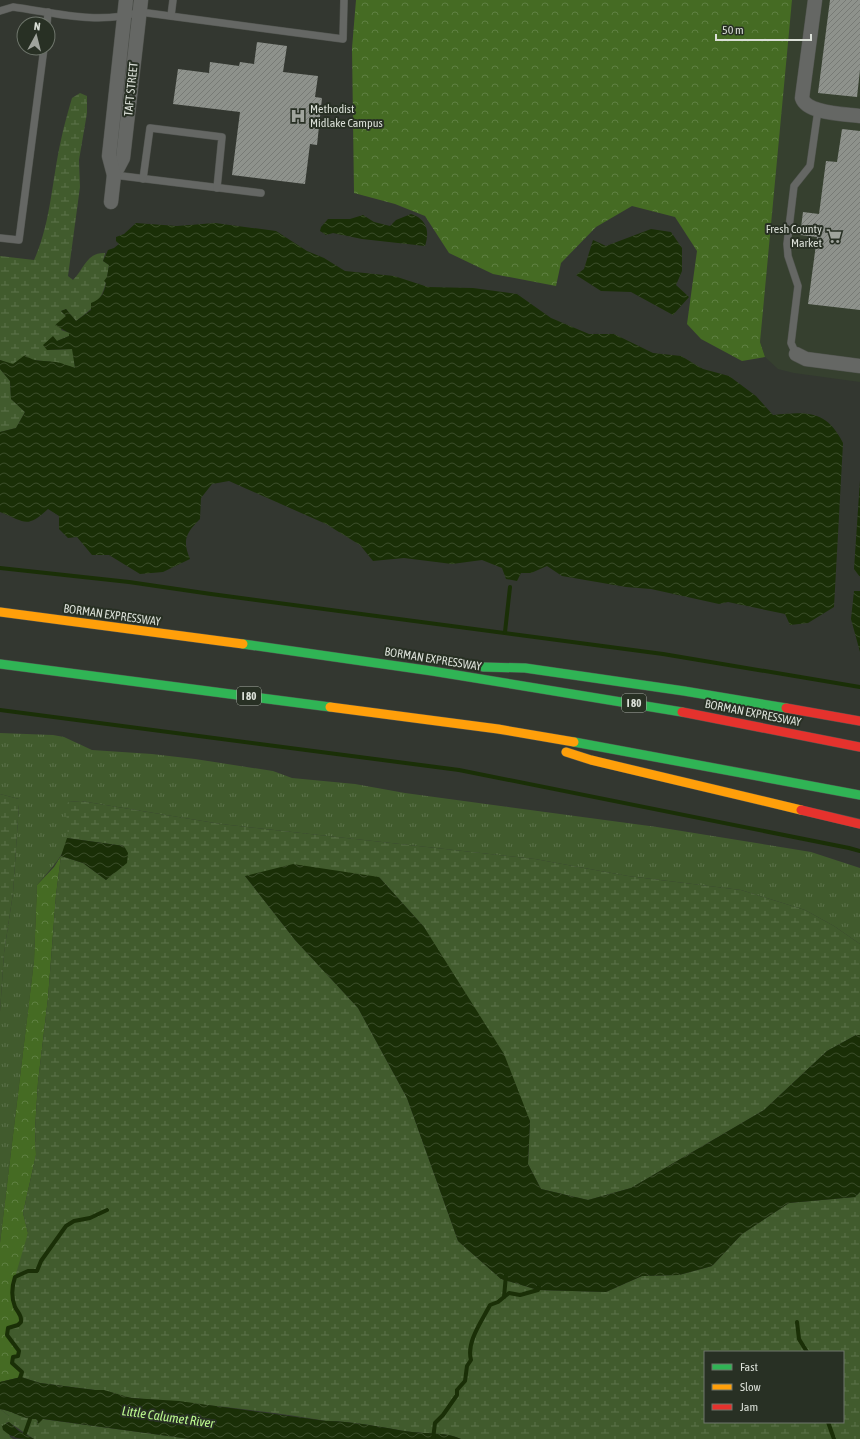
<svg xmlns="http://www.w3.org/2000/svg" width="860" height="1439" font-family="'Asap Condensed',sans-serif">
  <defs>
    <pattern id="grass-tufts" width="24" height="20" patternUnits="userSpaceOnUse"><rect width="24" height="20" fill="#415b2d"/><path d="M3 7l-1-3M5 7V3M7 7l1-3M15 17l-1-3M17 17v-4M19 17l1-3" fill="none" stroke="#5c724b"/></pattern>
    <pattern id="forest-crowns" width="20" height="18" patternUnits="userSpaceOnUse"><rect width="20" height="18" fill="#456b23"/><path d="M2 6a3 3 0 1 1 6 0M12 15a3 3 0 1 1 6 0" fill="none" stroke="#5f8042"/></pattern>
    <pattern id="wetland-marsh" width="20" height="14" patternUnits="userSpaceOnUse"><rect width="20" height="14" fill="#415b2d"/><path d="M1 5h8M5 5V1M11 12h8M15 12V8" fill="none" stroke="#5c724b"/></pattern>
    <pattern id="water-waves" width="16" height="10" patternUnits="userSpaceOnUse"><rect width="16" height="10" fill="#1a2f07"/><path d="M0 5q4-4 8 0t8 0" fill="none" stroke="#3b4d2a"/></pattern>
    <pattern id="building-hatch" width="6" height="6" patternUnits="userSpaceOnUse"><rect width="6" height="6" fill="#8e928c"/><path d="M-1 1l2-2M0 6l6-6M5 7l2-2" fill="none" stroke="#777a75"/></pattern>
  </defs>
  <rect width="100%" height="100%" fill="#333730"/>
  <polygon fill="#36402f" points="792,0 860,0 860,382 794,373 778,369 765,357 760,342 762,257"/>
  <g fill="url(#grass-tufts)">
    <path d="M0 733 53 735 64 737 92 750 152 754 195 759 273 771 292 778 355 784 405 793 657 827 811 852 860 868V944L834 926 805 910 741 890 628 876 535 859 221 824 81 801 68 802C68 811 69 818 69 827 69 853 52 867 37 885L34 961 0 1243V1012L4 953 13 893 19 804V799L0 794Z"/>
    <polygon points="0,1409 9,1416 9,1422 6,1423 10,1437 13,1439 0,1439"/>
  </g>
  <g fill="url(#forest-crowns)">
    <polygon points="356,0 792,0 760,342 765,357 742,361 701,339 687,324 697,251 675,217 632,206 596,227 561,263 556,286 493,274 449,253 425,216 395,204 354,193 352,48"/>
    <polygon points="61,856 56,895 48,998 38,1082 35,1129 36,1155 23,1213 28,1233 15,1306 22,1317 21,1322 18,1325 8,1328 7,1335 19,1351 17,1366 22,1372 21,1377 0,1382 0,1243 34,961 37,885 54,867"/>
  </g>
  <g fill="url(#wetland-marsh)" fill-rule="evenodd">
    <path d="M80 93 87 96V113L79 160 80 187 68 276 73 280C84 269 87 252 105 253L103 261 109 265C105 295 100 303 76 321L66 309 61 311 66 316 61 330 70 333 69 336 57 341 47 350 73 349 75 368C59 363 26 355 13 365L0 360V256L34 260C51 223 52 179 61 140 64 125 68 112 72 98Z"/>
    <polygon points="0,369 10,381 11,399 25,412 16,428 0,432"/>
    <polygon points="0,794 19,799 19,804 13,893 4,953 0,1012"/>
    <path d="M81 801 221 824 535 859 628 876 741 890 805 910 834 926 860 944V1035H856L827 1051 764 1110 631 1188 588 1200 541 1189 528 1164 530 1121 424 927 379 877 245 876 295 940 358 1008 407 1098 458 1241 501 1279 538 1290 606 1292 642 1276 679 1275 712 1266 742 1234 789 1203 855 1197 860 1192V1439H461C447 1432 428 1434 412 1432 383 1428 355 1421 326 1421 262 1410 198 1404 134 1398 120 1397 109 1389 95 1390L40 1383 21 1377 22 1372 12 1363 13 1357 18 1356 19 1351 7 1335 8 1328 18 1325 21 1322 22 1317 15 1306 12 1287 28 1233 23 1213 36 1155 35 1129 38 1082 48 998 56 895 61 856 83 863 106 880 124 846 67 838C69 826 64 812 68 802ZM705 1352H843V1422H705Z"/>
    <path d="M0 1409C10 1410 26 1420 36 1419L38 1421 37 1424 42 1419 190 1439H34L7 1421 9 1416Z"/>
  </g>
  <g fill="url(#water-waves)">
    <path d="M411 214C427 219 430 232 425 246L362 239 333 233 326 235 320 231 321 227 328 219H350L363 215 374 222 390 226 396 220Z"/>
    <path d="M136 223 177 226 215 223 276 231 307 251 324 258 345 271 394 276 428 287 473 288 517 294 551 318 589 334H614L653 353 681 356 703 369 729 376 756 396 773 415C806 412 826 409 843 443L834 607 808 623 790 625 785 614 728 602 719 604 651 589 626 587 562 576 547 566 531 573H521L517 581 506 579 502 568 482 560 452 564 404 558 373 561 360 545 326 524 229 481 212 484 201 498 200 519C186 533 182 540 190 559L163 572 140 574 109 555H92L77 537 68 538 59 529V516L48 509C26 529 26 522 0 512V432L16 428 25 412 11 399 10 381 0 369V360L13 364 25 355C35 363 44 360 56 362 62 363 69 366 75 368L72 349 47 350 43 345 53 336 57 341 69 336V333L55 325 66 316 61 311 66 309 76 321 91 310V303C101 299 104 294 106 283L104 281 107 277 109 265 103 261 108 250 114 248 119 244 116 241V237L124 234Z"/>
    <polygon points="651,229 671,232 682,248 682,271 676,285 689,297 673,315 631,292 601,291 576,275 584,269 593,240 606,246"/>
    <polygon points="860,480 860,577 854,569"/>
    <polygon points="854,591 860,591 860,652 851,619"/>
    <polygon points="67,838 124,846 128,853 127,863 106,880 83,863 61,856"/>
    <polygon points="293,864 379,877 424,927 504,1054 530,1121 528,1164 541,1189 588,1200 631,1188 764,1110 827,1051 856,1035 860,1035 860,1192 855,1197 789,1203 742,1234 712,1266 679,1275 642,1276 606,1292 538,1290 501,1279 458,1241 407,1098 358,1008 295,940 245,876"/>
    <path d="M21 1377 40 1383 95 1390H104L131 1398 179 1401 326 1421C355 1421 383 1428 412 1432 428 1434 447 1432 461 1439H190L43 1419 37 1425 38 1421 36 1419C25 1420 10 1410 0 1409V1382Z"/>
    <path d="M9 1422 19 1431 34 1439C19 1439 14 1439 3 1430L2 1426Z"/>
  </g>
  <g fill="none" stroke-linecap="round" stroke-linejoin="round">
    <g stroke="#1a2f07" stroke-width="4">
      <polyline points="0,568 129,582 211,594 663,654 860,687"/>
      <polyline points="505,632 510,587"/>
      <polyline points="0,710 459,770 849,848 860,851"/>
      <polyline points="504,1297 509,1293 520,1295 538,1290 539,1286"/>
      <polyline points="797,1322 799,1339 807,1352"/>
      <path d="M19 1381 22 1372 12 1363 13 1357 18 1356 19 1351 7 1335 8 1328 18 1325 21 1322C22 1315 18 1313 15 1307 11 1297 12 1286 15 1277L28 1271H37L41 1261 66 1226 74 1221 90 1218 107 1210"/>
      <polyline points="828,1422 834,1439"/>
      <polyline points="25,1433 30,1419"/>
      <path d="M433 1439 435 1423 443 1415 457 1395V1390L465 1381 467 1366 471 1360C466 1342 482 1321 490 1305L498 1302 504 1297 506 1275"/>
    </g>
  </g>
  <g fill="url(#building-hatch)">
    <polygon points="830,0 860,0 860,70 857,97 818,93"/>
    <polygon points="257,42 287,46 283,72 318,76 315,97 322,98 317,145 310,144 305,184 232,175 240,112 173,104 178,69 209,73 210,62 239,66 240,62 254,64"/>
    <polygon points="842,129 860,131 860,310 808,304 817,237 800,235 803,212 819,214 826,161 837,162"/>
  </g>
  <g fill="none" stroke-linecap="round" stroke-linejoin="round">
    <defs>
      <g id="lane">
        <path d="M0 11 13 7C56 13 98 25 140 12L343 39 344 0"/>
        <polyline points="171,16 173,0"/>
        <polyline points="47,24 48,12"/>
        <polyline points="114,175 261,193"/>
        <polyline points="143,179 150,128 222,137 217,188"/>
        <polyline points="0,238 19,240 44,48"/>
        <polyline points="796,354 791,343 798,286 788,256 787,244 794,186 810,166 818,110"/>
      </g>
      <g id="street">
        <path d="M815 0 802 98C807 114 846 114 860 116"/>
        <polyline points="114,175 123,158 141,0"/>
        <polyline points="111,202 114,175 109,156 126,0"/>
        <polyline points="796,354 806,359 860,366"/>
      </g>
      <g id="fast">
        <polyline points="243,644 432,671 682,712"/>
        <polyline points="0,664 330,707"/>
        <polyline points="483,667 525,668 684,691 786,708"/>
        <polyline points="574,742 860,795"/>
      </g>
      <g id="slow">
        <polyline points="0,612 243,644"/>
        <polyline points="330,707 498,729 574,742"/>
        <polyline points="566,752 591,760 801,810"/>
      </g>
      <g id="jam">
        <polyline points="786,708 860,721"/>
        <polyline points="682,712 860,747"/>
        <polyline points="801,810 860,824"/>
      </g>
    </defs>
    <use href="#lane" stroke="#51544f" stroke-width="8"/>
    <use href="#street" stroke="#51544f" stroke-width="15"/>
    <use href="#fast" stroke="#51544f" stroke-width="10"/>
    <use href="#slow" stroke="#51544f" stroke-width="10"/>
    <use href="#jam" stroke="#51544f" stroke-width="10"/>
    <use href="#lane" stroke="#656764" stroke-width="7"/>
    <use href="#street" stroke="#656764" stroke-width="14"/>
    <use href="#fast" stroke="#30b455" stroke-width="9"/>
    <use href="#slow" stroke="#ff9f0a" stroke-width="9"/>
    <use href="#jam" stroke="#e5322d" stroke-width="9"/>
  </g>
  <defs>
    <symbol id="hospital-bare" viewBox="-9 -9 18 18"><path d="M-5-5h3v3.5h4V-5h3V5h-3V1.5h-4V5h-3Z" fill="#a0a49d" stroke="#283024" stroke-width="2.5" paint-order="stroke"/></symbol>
    <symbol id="supermarket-bare" viewBox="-9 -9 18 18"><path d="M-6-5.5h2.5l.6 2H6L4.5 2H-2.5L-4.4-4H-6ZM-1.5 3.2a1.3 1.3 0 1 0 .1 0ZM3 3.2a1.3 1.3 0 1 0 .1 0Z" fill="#a0a49d" stroke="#283024" stroke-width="2.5" paint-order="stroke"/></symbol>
  </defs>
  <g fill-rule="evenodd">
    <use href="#hospital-bare" x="287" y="105" width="22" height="22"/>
    <use href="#supermarket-bare" x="823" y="225" width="22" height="22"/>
  </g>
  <g text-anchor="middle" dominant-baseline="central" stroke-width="4" stroke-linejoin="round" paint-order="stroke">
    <g fill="#283024" stroke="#a5aaa1" stroke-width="1">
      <rect x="237" y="687" width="24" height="18" rx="3"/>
      <rect x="622" y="694" width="24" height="18" rx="3"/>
    </g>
    <g font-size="11" font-weight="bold" fill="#dadfd7">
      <text x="249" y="696">I 80</text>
      <text x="634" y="703">I 80</text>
    </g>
    <g font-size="12" fill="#dadfd7" stroke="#283024">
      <text transform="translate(131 89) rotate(-84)">TAFT STREET</text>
      <text transform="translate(112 615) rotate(8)">BORMAN EXPRESSWAY</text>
      <text transform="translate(433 659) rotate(9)">BORMAN EXPRESSWAY</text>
      <text transform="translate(753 713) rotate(11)">BORMAN EXPRESSWAY</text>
    </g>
    <g font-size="12" fill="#dadfd7" stroke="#283024" text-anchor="start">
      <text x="310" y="109">Methodist<tspan x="310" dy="14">Midlake Campus</tspan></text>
      <text x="822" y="229" text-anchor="end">Fresh County<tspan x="822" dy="14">Market</tspan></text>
    </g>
    <g font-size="13" font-style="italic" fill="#bbf98e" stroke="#283024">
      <text transform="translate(168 1417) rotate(8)">Little Calumet River</text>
    </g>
  </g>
  <rect x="704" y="1351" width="140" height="72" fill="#283024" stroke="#6f766c"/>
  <rect x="712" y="1364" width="20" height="6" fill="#30b455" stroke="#6f766c"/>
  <text x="740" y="1371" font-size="12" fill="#dadfd7">Fast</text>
  <rect x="712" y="1384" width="20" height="6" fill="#ff9f0a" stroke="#6f766c"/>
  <text x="740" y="1391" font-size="12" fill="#dadfd7">Slow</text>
  <rect x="712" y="1404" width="20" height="6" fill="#e5322d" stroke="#6f766c"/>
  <text x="740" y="1411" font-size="12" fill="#dadfd7">Jam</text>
  <g transform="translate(36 36) rotate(7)"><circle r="19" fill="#283024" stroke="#6f766c"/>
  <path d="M0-3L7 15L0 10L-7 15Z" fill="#a0a49d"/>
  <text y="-6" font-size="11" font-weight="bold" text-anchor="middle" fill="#dadfd7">N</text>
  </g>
  <path d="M716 34v6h95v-6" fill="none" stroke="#dadfd7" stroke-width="2"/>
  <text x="722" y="34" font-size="12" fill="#dadfd7" stroke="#283024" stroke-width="3" paint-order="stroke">50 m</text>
</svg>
